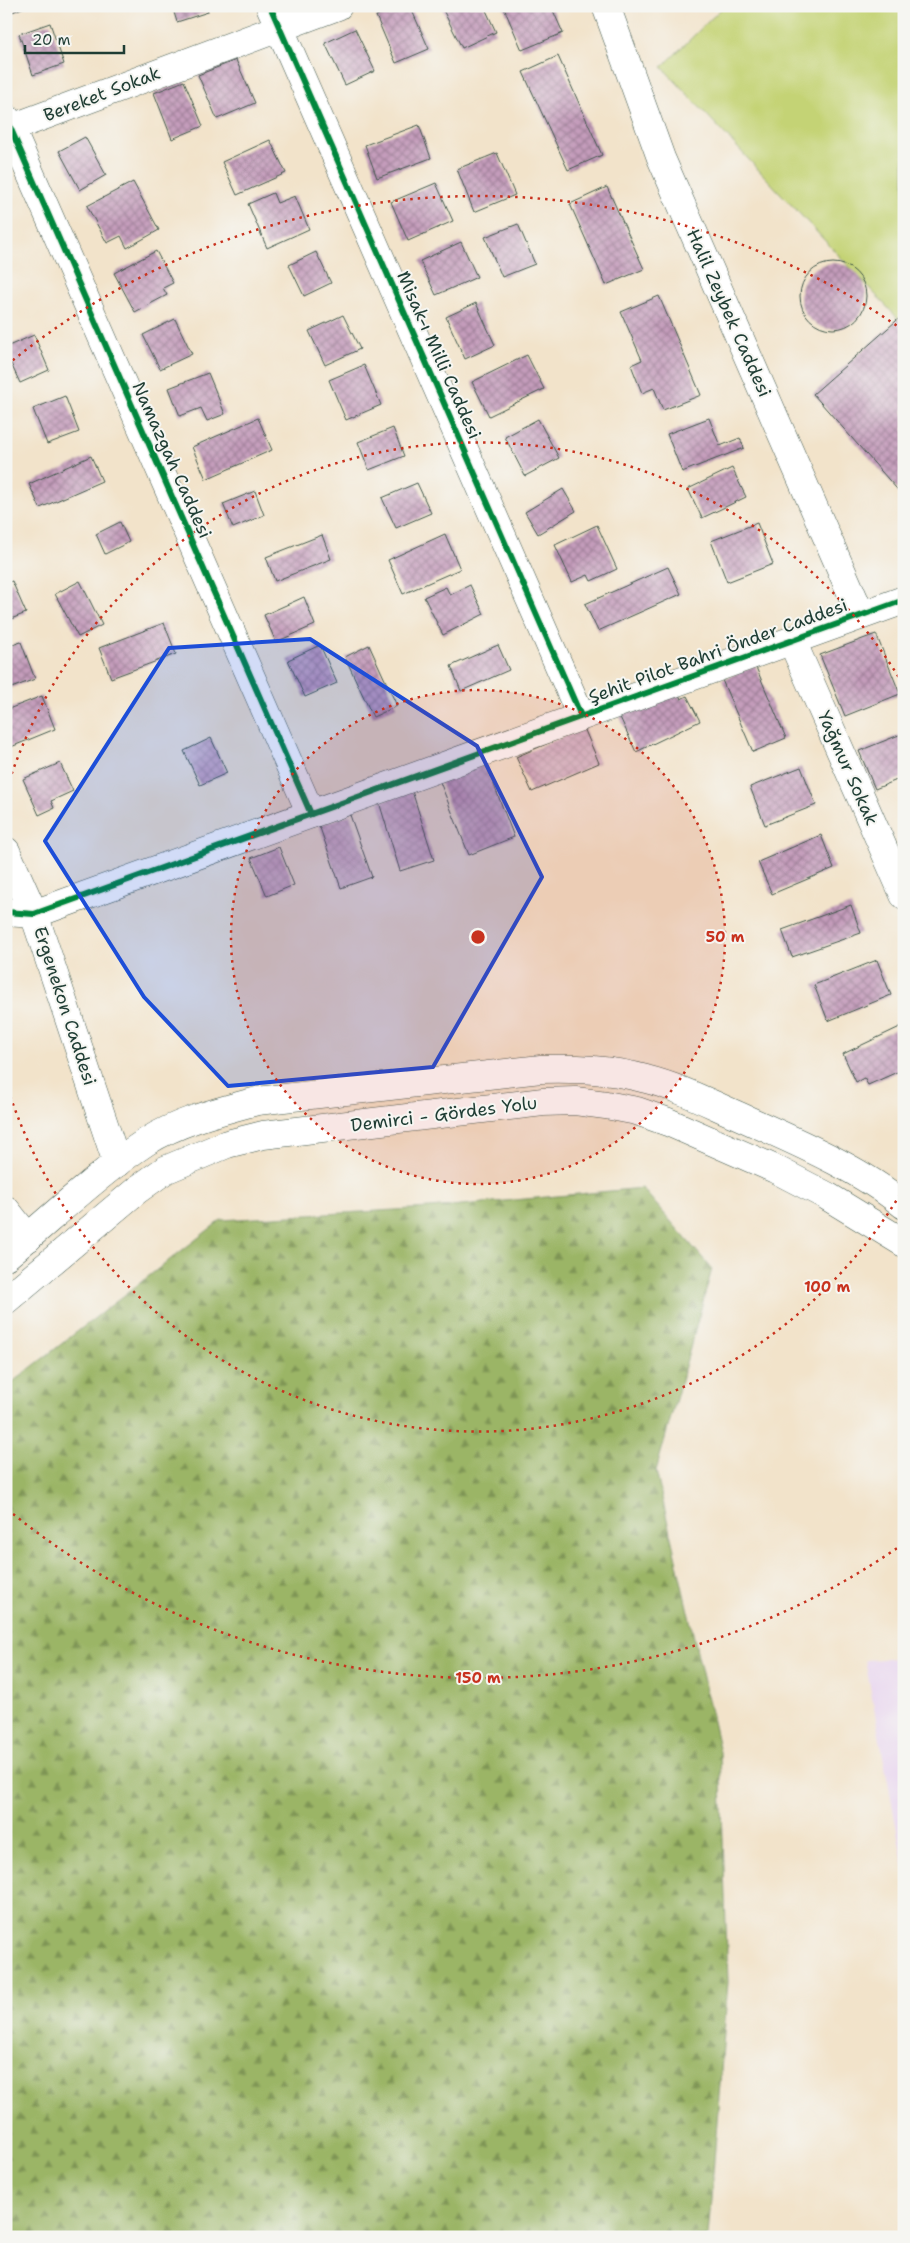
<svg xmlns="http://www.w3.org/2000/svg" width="910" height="2243" font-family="'Shantell Sans',sans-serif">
  <defs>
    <pattern id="forest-firs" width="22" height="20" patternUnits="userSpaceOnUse" patternTransform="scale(1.25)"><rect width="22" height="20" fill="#9bb566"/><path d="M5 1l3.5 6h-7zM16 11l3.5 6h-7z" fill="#7e9455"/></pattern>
    <pattern id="building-cross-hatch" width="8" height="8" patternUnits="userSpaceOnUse" patternTransform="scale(1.25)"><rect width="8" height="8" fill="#c49cbb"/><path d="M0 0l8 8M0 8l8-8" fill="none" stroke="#9f8099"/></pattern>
  </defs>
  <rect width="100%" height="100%" fill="#f6f6f2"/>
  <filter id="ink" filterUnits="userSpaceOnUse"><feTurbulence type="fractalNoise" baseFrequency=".02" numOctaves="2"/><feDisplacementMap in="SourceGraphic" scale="10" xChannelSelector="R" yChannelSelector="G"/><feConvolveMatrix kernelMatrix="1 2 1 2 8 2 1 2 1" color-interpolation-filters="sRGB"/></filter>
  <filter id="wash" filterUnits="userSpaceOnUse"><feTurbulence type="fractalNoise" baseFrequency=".0096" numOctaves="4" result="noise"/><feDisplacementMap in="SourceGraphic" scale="20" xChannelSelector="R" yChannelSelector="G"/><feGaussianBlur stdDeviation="1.12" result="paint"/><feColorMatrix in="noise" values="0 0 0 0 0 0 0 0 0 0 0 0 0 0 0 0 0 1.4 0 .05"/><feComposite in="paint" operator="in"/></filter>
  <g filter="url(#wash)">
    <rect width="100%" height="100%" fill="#f2e3ca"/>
    <polygon fill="#e7d2ef" points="904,1658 904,1868 865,1660"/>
    <polygon fill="#c4d375" stroke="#728854" points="724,6 904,6 904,325 662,67"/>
    <polygon fill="url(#forest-firs)" stroke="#5d794d" points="642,1188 712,1269 656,1471 720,1752 728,1982 708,2237 6,2237 6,1387 221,1220 430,1208"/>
    <g id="blocks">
      <g fill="url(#building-cross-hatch)">
        <polygon points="8,6 27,6 10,13"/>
        <polygon points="172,6 206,6 208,12 177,22"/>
        <polygon points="398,6 410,6 429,49 396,63 376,16"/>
        <polygon points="441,6 484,6 496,32 462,48"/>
        <polygon points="503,6 551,6 563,33 522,50"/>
        <polygon points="50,23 64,64 33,75 19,34"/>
        <polygon points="355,29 375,71 345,85 325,43"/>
        <polygon points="558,56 602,155 568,170 523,72"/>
        <polygon points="236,60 255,103 217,119 198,75"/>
        <polygon points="184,81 203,126 172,139 154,93"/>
        <polygon points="419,125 431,158 377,178 365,145"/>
        <polygon points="85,137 106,175 80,190 59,151"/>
        <polygon points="270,140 286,173 237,195 222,162"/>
        <polygon points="497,153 515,195 474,212 457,169"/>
        <polygon points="133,182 159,230 127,248 121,236 107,243 87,206"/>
        <polygon points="436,183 453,221 408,241 391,202"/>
        <polygon points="607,187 644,269 606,285 570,204"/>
        <polygon points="273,193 277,203 295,196 309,229 267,248 248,204"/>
        <polygon points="518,224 535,264 502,277 485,237"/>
        <polygon points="461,242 477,277 436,295 420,261"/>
        <polygon points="156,251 173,283 163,288 167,295 135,312 114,273"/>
        <polygon points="316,252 331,283 304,296 289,265"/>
        <circle cx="833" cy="296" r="33"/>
        <polygon points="659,296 701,395 663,410 654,388 642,393 631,365 642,360 621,312"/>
        <polygon points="476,303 495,345 465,359 446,317"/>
        <polygon points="904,314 904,497 813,394"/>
        <polygon points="343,315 360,349 325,365 309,331"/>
        <polygon points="175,319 192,354 160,369 143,335"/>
        <polygon points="34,335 49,370 20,383 6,353 6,347"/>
        <polygon points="527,355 544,389 489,416 472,382"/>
        <polygon points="364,365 381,405 346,420 329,380"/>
        <polygon points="208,373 225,414 207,421 201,408 180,416 169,388"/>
        <polygon points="65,396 79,432 47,444 33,409"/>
        <polygon points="258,418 272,450 206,479 192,447"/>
        <polygon points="709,418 720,446 740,438 744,448 682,472 667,434"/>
        <polygon points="538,419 559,458 525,476 505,437"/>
        <polygon points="393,428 404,456 369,470 358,442"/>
        <polygon points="91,456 102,481 40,508 29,484"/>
        <polygon points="732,468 746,497 702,518 688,489"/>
        <polygon points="417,483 431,513 396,528 382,498"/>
        <polygon points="563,489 576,511 538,534 525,512"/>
        <polygon points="255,491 264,515 233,528 223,504"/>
        <polygon points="120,522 129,542 105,554 96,534"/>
        <polygon points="757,523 773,564 727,582 711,541"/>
        <polygon points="597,525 617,569 591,581 588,575 572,582 555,545"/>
        <polygon points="445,534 460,569 403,594 388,560"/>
        <polygon points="322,535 331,559 275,581 266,557"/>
        <polygon points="668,567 681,594 598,631 585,604"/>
        <polygon points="12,581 26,613 6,621 6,583"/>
        <polygon points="80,581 102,625 78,637 55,594"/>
        <polygon points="470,585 484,614 443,635 424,597 446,587 450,595"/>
        <polygon points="304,597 315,625 276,642 264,615"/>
        <polygon points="164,623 176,654 111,678 99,648"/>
        <polygon points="876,634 900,694 845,716 820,655"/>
        <polygon points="21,642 35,679 6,690 6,647"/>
        <polygon points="320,645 337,683 305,697 288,660"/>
        <polygon points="369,645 397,706 373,717 345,657"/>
        <polygon points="498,645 509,670 461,691 451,666"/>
        <polygon points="755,665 786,738 753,752 722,680"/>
        <polygon points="676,688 681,699 687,696 700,721 636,752 619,715"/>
        <polygon points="42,696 55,729 6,749 6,710"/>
        <polygon points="584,728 599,763 532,792 516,757"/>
        <polygon points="904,733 904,777 875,789 859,751"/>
        <polygon points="211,738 227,773 200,785 184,751"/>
        <polygon points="60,763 73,791 51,801 54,808 39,815 23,779"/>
        <polygon points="486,764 514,837 469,855 440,782"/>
        <polygon points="801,767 816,805 765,825 750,787"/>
        <polygon points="412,791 434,860 400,871 379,802"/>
        <polygon points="350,815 372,877 341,888 319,825"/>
        <polygon points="821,835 834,868 772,894 758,862"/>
        <polygon points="279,847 294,885 267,896 251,858"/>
        <polygon points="851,905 861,933 792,957 782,930"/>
        <polygon points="877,960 891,995 828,1021 814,985"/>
        <polygon points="904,1025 904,1069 868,1085 864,1078 856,1082 843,1054"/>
      </g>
    </g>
  </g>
  <g filter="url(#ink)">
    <use href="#blocks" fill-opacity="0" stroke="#3f564a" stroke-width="1"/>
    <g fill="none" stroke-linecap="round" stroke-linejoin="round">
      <defs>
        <g id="minor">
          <polyline points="270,6 581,716"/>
          <polyline points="606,6 661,158 861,615"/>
          <polyline points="6,118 311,814"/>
          <polyline points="6,130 338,6"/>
          <polyline points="792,641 904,895"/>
          <polyline points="6,851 34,914 117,1163"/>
          <polyline points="6,912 34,914 904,600"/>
          <polyline points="6,1210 28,1238"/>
        </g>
        <g id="major">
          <path d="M6 1256C52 1218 96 1175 146 1142 179 1121 220 1111 257 1101L541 1069C576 1068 611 1069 646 1079 678 1087 707 1102 737 1115 792 1140 858 1167 904 1205"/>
          <polyline points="6,1300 137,1190 165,1170 227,1144 263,1135 543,1102 575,1101 606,1105 637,1111 668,1122 775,1169 827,1196 904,1243"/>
        </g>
      </defs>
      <use href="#minor" stroke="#3f564a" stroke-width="29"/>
      <use href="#major" stroke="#3f564a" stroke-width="29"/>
      <use href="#minor" stroke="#fff" stroke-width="28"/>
      <use href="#major" stroke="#fff" stroke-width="28"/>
      <defs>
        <g id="cycleway">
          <polyline points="270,6 581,716"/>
          <polyline points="6,118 311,814"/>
          <polyline points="6,912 34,914 904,600"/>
        </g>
      </defs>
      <use href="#cycleway" stroke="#f6f6f2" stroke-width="9"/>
      <use href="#cycleway" stroke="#00873e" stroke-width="6"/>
    </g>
  </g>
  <path fill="#1d4ed8" fill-opacity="0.2" stroke="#1d4ed8" stroke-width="4" stroke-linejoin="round" d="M310 639 477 746 542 877 433 1067 228 1086 144 997 45 841 169 648Z"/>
  <circle cx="478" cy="937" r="247" fill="#c8321e" fill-opacity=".12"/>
  <g fill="none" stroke="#c8321e" stroke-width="2.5" stroke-dasharray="2.5 5">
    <circle cx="478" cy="937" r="247"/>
    <path d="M904 1188A494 494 0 0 1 7 1086M7 788A494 494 0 0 1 904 686"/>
    <path d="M903 1544A741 741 0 0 1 7 1509M7 365A741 741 0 0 1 903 330"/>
  </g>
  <g text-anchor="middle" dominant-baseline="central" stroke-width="4" stroke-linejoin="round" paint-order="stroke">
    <g font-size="18" fill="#1f3d34" stroke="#f6f6f2">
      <text transform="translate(102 94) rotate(-21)">Bereket Sokak</text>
      <text transform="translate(729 313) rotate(66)">Halil Zeybek Caddesi</text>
      <text transform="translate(439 355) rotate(66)">Misak-ı Milli Caddesi</text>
      <text transform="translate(172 460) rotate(66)">Namazgah Caddesi</text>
      <text transform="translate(718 651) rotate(-20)">Şehit Pilot Bahri Önder Caddesi</text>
      <text transform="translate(848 768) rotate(66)">Yağmur Sokak</text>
      <text transform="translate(65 1006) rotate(72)">Ergenekon Caddesi</text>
      <text transform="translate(444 1114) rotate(-7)">Demirci - Gördes Yolu</text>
    </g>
  </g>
  <circle cx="478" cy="937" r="8" fill="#c8321e" stroke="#f6f6f2" stroke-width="2.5"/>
  <g font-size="15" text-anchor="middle" font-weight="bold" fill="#c8321e" stroke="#f6f6f2" stroke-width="4" stroke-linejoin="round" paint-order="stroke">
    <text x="725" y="942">50 m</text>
    <text x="827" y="1292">100 m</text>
    <text x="478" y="1683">150 m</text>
  </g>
  <rect width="910" height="2243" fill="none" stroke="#f6f6f2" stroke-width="25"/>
  <path d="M25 45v8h99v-8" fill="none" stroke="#1f3d34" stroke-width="2.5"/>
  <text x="32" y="45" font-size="15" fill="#1f3d34" stroke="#f6f6f2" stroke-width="4" paint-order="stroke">20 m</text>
</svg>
